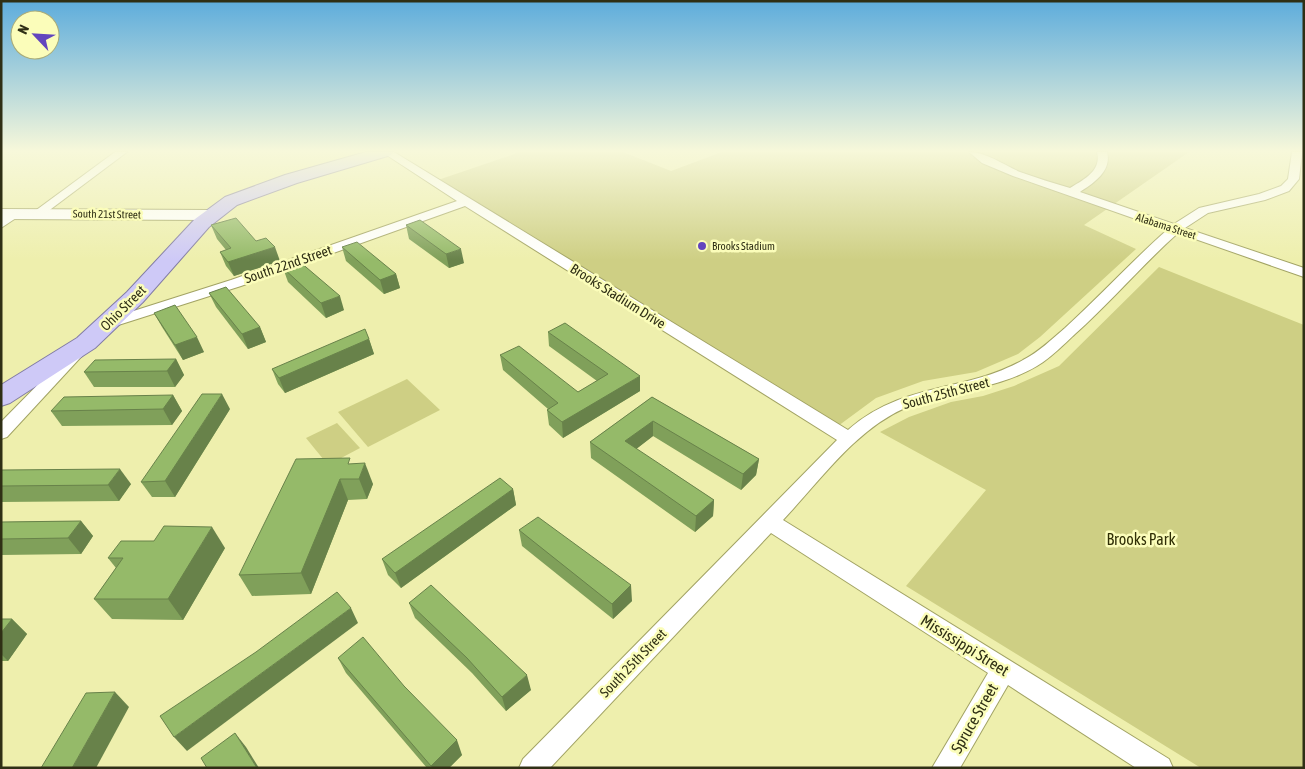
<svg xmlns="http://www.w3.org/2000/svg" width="1305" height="769" font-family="'Asap Condensed',sans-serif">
  <rect width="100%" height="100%" fill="#eeefad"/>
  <g fill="#cecf84">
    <polygon points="520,152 623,152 671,171 722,152 1189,152 1084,225 1136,249 1040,337 1018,354 976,372 923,381 876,398 838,426 438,180"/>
    <polygon points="1159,267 1304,325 1304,768 1201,768 906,586 986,490 880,432 909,417 951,402 983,396 1014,386 1059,366"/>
    <polygon points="407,379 440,410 368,447 338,412"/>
    <polygon points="337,423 360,448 328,465 306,438"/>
  </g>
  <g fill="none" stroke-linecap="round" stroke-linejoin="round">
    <defs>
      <g id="street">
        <polygon points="115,152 127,152 43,215 35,215 35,211"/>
        <path d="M382 152H394L848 430C904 381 964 393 1023 360 1039 352 1052 339 1065 328 1100 296 1132 261 1167 230L1013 176 982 163 969 152C986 152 1004 165 1020 172 1037 178 1053 183 1070 188 1083 180 1102 171 1097 152H1107C1112 171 1094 183 1080 192L1174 224 1199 208 1259 194 1281 186 1288 179 1292 152H1302L1299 179 1289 191 1265 200 1208 213 1185 228 1304 268V277L1178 233C1142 265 1111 302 1075 334 1063 345 1052 357 1037 366 997 390 948 390 905 408 855 430 819 482 783 520L1169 759 1173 768H1136L1008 685 960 768H932L988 673 771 533 550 768H519L523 759 837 440 465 206 241 286 112 327H102L100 324 102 321 231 280 457 201Z"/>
        <polygon points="15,210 21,214 19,216 1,228 1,218"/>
        <polygon points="75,350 83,355 80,358 7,437 1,439 1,422 70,352"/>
      </g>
      <polygon id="secondary" points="1,209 212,210 218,211 221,215 218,219 212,220 1,219"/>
      <polygon id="primary" points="366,152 393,152 391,155 297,183 237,205 209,227 143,302 95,348 10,403 1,406 1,385 77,338 127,292 195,219 225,197 285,175"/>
    </defs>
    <use href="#street" stroke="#a2a364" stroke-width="2"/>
    <use href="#secondary" stroke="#a2a364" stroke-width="2"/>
    <use href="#primary" stroke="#827ca4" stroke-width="2"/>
    <use href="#street" fill="#fff" fill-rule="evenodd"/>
    <use href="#secondary" fill="#fff" fill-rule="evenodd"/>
    <use href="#primary" fill="#cec9f7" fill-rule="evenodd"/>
  </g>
  <g fill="#80a05a">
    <polygon points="211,225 256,241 280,261 234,276 226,266 220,252 226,250 217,239"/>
    <polygon points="406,225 464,263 449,268 409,239"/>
    <polygon points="342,247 396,274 400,288 384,294 346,261"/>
    <polygon points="283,268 344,310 326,318 288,282"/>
    <polygon points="209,293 260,327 266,342 248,349 216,307"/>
    <polygon points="154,313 204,352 183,360 162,327"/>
    <polygon points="548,332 640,391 563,438 549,425 547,410 548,409 503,370 500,355 578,392 597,381 549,346"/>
    <polygon points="369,339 374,354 285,393 278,384 272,369"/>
    <polygon points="176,359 184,375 175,387 94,387 84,372"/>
    <polygon points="173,395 182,411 172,425 62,426 51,411"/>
    <polygon points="652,397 759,459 756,475 741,490 653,436 636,449 714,500 713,516 695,532 591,458 590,442"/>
    <polygon points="230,409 175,497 152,497 141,482"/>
    <polygon points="352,464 373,484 367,499 348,500 311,594 252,596 239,575"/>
    <polygon points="1,470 131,484 119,501 1,502"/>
    <polygon points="513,489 516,505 401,588 388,575 382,559"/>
    <polygon points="81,521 93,536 81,554 1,555 1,522"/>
    <polygon points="519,530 632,601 613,619 522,546"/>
    <polygon points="225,548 183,620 112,619 94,599 116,568 108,558"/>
    <polygon points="409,603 531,690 506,711 472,673 415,618"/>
    <polygon points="1,619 12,619 27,634 8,661 1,661"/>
    <polygon points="338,658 404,686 462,755 449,768 427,768 346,673"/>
  </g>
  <g fill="#68824a">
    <polygon points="275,247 280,261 234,276 228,262"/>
    <polygon points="461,249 464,263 449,268 446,254"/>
    <polygon points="396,274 400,288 384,294 380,280"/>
    <polygon points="340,296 344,310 326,318 321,303"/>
    <polygon points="260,327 266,342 248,349 242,334"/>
    <polygon points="197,337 204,352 183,360 175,345"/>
    <polygon points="369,339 374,354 285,393 279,378"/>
    <polygon points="176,359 184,375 175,387 167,371"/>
    <polygon points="640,376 640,391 563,438 562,422"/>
    <polygon points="222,394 230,409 175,497 165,481"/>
    <polygon points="173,395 182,411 172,425 163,409"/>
    <polygon points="653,421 653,436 626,457 625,441"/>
    <polygon points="759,459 756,475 741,490 743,474"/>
    <polygon points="365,463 373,484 367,499 359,479"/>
    <polygon points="120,469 131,484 119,501 108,485"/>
    <polygon points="340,479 348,500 311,594 301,573"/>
    <polygon points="513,489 516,505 401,588 395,573"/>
    <polygon points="714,500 713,516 695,532 696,516"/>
    <polygon points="81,521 93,536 81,554 68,538"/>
    <polygon points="212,527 225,548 183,620 168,599"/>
    <polygon points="631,585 632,601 613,619 612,604"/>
    <polygon points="351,608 358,623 187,751 174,737"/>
    <polygon points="12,619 27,634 8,661 1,654 1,633"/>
    <polygon points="527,675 531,690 506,711 502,697"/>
    <polygon points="115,692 129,707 96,768 72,768"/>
    <polygon points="235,733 246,747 259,768 257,768"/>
    <polygon points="457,740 462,755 449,768 432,768 431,766"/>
  </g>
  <g fill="#95ba69" stroke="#68824a">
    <polygon points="236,218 256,241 266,238 275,247 228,262 220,252 231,248 211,225"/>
    <polygon points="420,220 461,249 446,254 406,225"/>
    <polygon points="357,242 396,274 380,280 342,247"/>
    <polygon points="300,262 340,296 321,303 283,268"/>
    <polygon points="226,287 260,327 242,334 209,293"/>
    <polygon points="175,305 197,337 175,345 154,313"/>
    <polygon points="565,323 640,376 562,422 547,410 558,403 500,355 519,346 578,392 608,374 548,332"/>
    <polygon points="365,329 369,339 279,378 272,369"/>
    <polygon points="176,359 167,371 84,372 95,360"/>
    <polygon points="202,394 222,394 165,481 141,482"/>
    <polygon points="173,395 163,409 51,411 64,397"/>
    <polygon points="652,397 759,459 743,474 653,421 625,441 714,500 696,516 590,442"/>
    <polygon points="350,458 348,464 365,463 359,479 340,479 301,573 239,575 296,459"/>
    <polygon points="120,469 108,485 1,486 1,470"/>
    <polygon points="500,478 513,489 395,573 382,559"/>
    <polygon points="538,517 631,585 612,604 519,530"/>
    <polygon points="81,521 68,538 1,539 1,522"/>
    <polygon points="164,526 212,527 168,599 94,599 123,558 108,558 121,541 154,541"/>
    <polygon points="431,585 527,675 502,697 467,658 409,603"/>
    <polygon points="337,592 351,608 174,737 160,716 256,652"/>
    <polygon points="1,619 12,619 1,633"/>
    <polygon points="363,637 404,686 457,740 431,766 338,658"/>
    <polygon points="115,692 72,768 41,768 86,693"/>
    <polygon points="235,733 257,768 207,768 201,758"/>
  </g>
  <linearGradient id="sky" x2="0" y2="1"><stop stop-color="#5dacdc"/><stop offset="0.58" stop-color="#f7f8da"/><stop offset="1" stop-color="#f7f8da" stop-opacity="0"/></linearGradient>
  <rect width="1305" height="260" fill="url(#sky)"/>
  <circle fill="#6245be" stroke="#fbfdba" stroke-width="2" cx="702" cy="246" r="5"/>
  <g text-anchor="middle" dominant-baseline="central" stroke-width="5" stroke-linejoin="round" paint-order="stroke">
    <g font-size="11" fill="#2f2f15" stroke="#fbfdba">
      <text transform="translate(107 214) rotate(1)">South 21st Street</text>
      <text transform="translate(1166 226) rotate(18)">Alabama Street</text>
    </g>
    <g font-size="11" fill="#2f2f15" stroke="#fbfdba" text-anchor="start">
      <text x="712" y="246">Brooks Stadium</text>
    </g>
    <g font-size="14" fill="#2f2f15" stroke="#fbfdba">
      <text transform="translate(288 264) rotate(-19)">South 22nd Street</text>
      <text transform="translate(618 296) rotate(32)">Brooks Stadium Drive</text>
      <text transform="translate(123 308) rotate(-45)">Ohio Street</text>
      <text transform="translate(946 393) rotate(-15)">South 25th Street</text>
      <text transform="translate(633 663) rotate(-46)">South 25th Street</text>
    </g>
    <g font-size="16" fill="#302f06" stroke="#fbfdba">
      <text x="1141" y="539">Brooks Park</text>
    </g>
    <g font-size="16" fill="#2f2f15" stroke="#fbfdba">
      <text transform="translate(965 645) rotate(32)">Mississippi Street</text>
      <text transform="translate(974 718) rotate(-60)">Spruce Street</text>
    </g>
  </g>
  <rect width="1305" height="769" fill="none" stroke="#2f2f15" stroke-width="5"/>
  <g transform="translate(35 35) rotate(295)"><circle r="24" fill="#fbfdba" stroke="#a9ab78"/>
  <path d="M0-4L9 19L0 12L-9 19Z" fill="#6245be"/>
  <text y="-8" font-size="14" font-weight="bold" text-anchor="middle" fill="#2f2f15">N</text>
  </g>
</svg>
